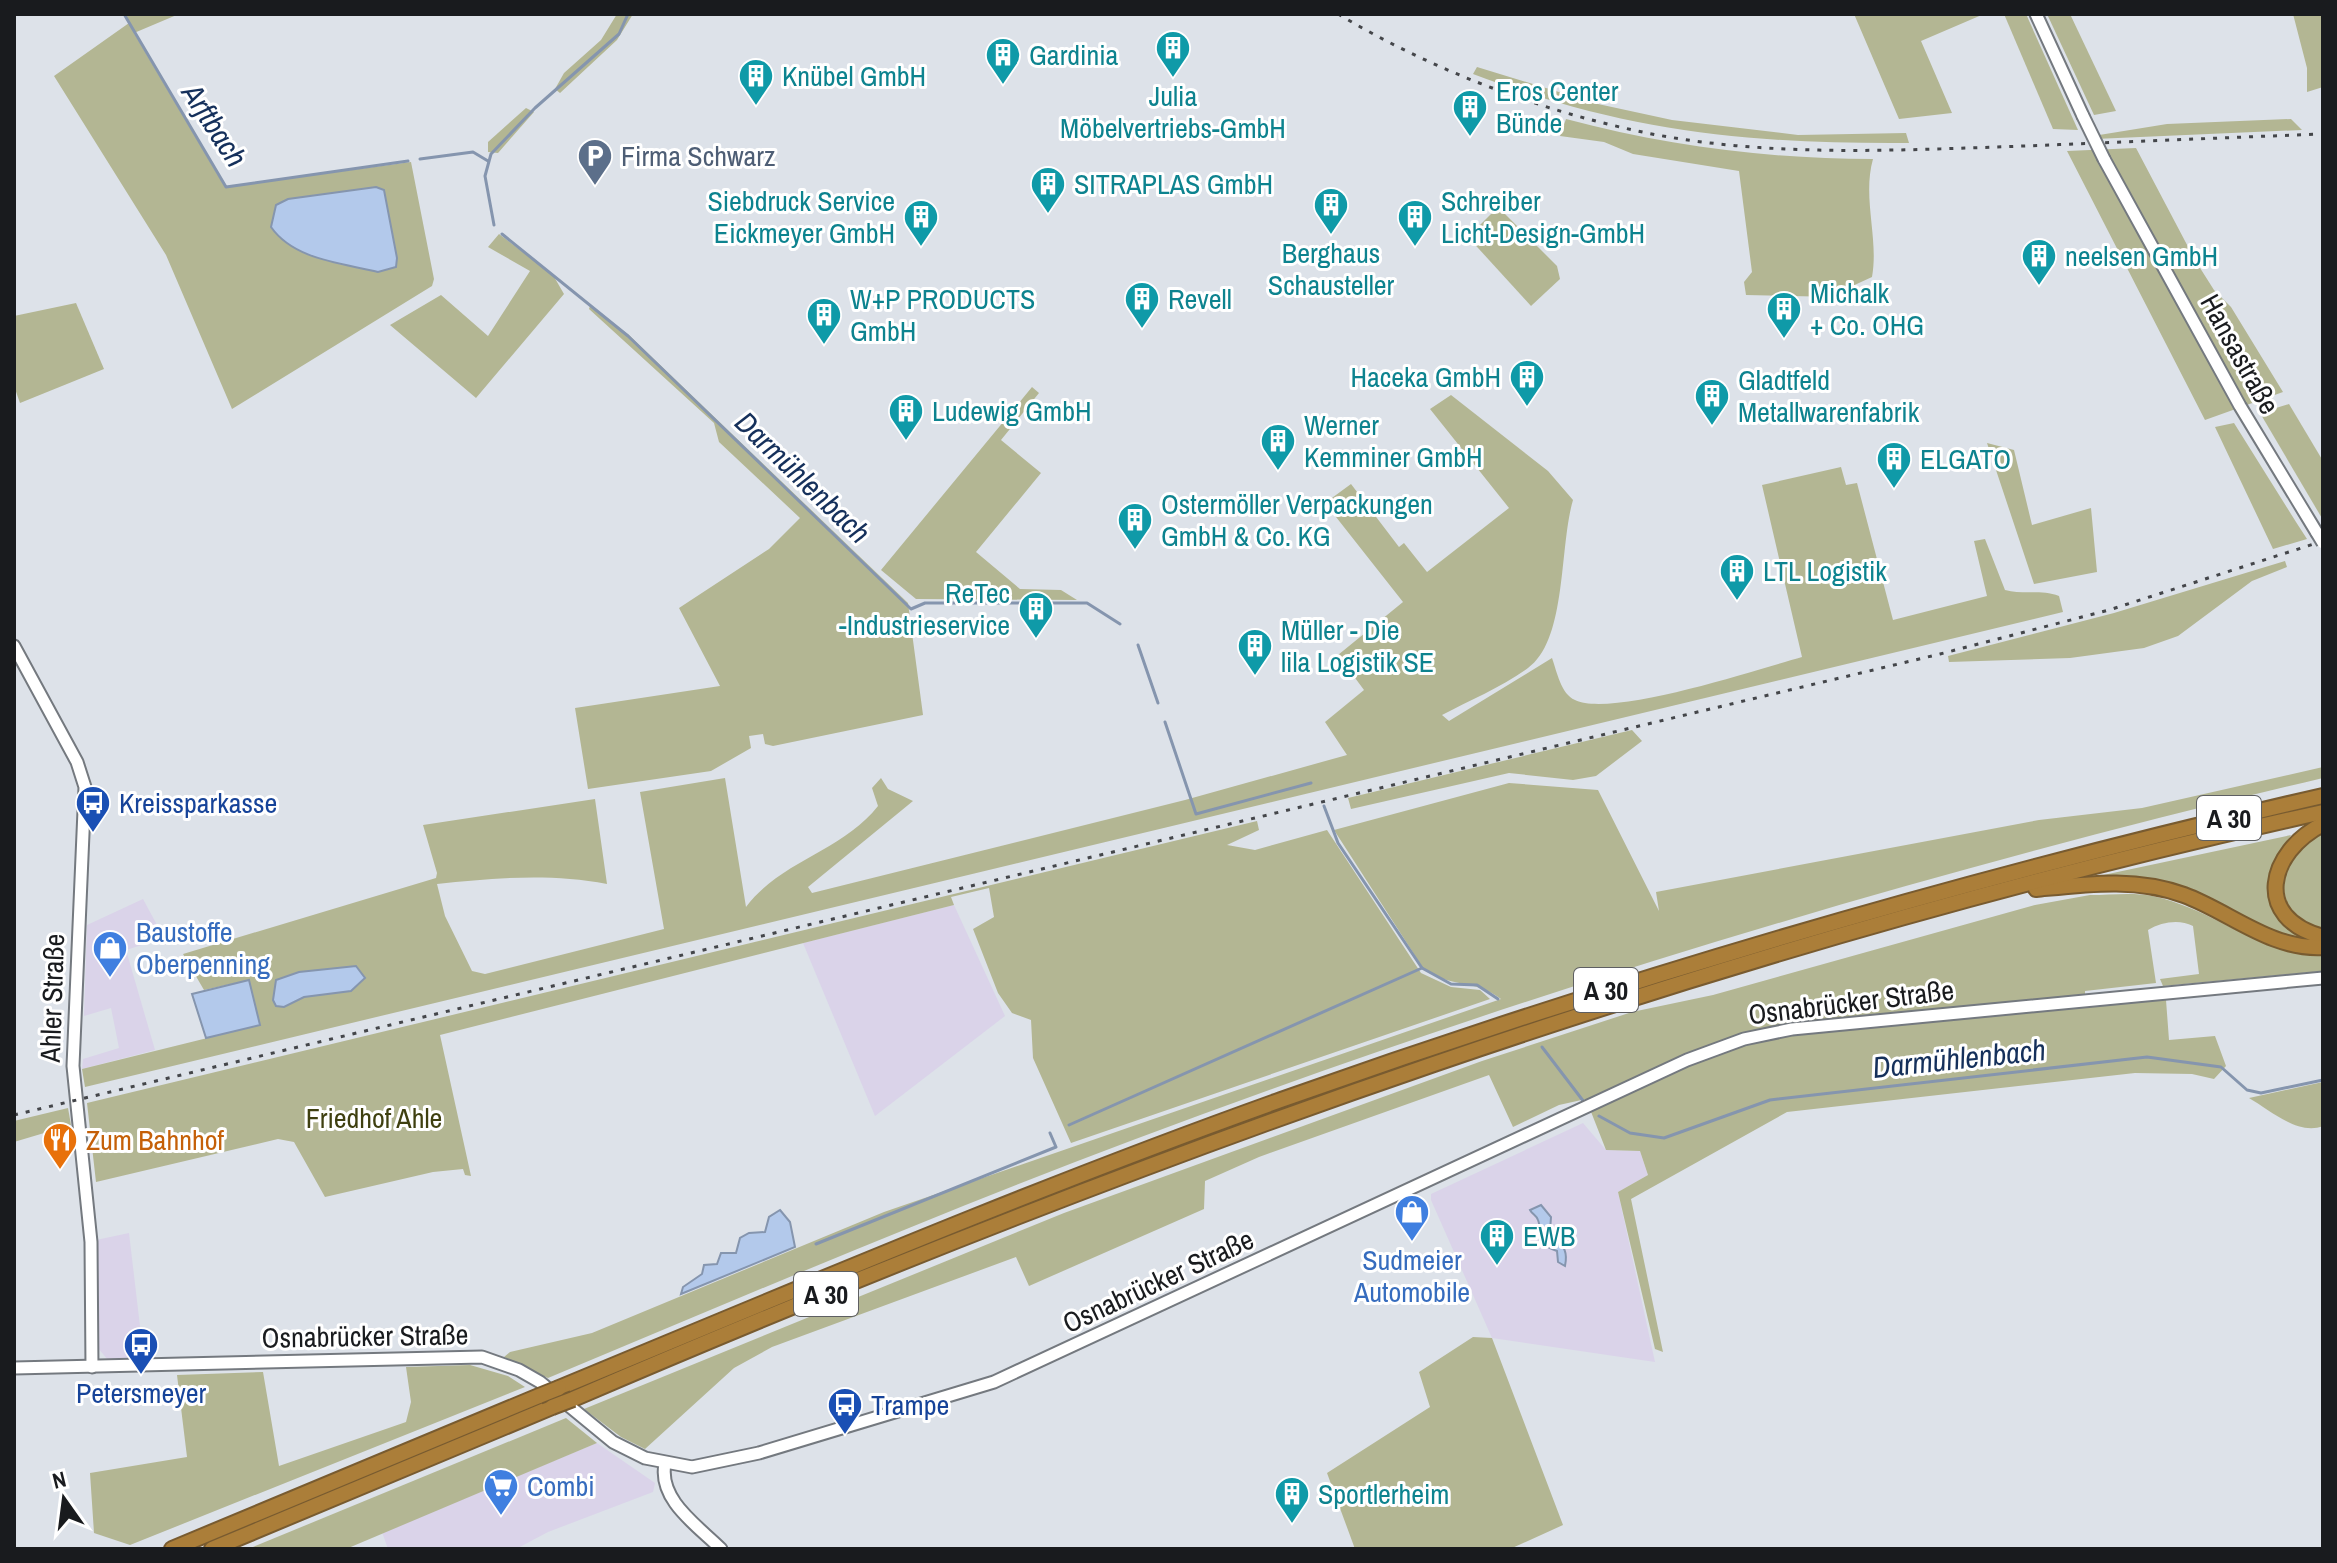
<svg xmlns="http://www.w3.org/2000/svg" width="2337" height="1563" font-family="'Archivo Narrow',sans-serif">
  <rect width="100%" height="100%" fill="#dde2e9"/>
  <g fill="#dad3e9">
    <polygon points="143,899 164,938 126,950 155,1050 82,1069 83,1059 119,1048 111,1008 84,1016 87,925"/>
    <polygon points="954,905 1005,1016 875,1116 803,943"/>
    <polygon points="1583,1123 1606,1150 1640,1151 1648,1175 1618,1192 1655,1362 1492,1338 1431,1200 1431,1194"/>
    <polygon points="129,1233 144,1360 108,1360 98,1348 96,1240"/>
    <polygon points="597,1443 655,1483 653,1492 548,1532 516,1549 388,1549 382,1532"/>
  </g>
  <g fill="#b3b693">
    <polygon points="124,14 179,14 134,33 225,187 411,162 434,279 432,286 232,409 166,255 54,76 129,23"/>
    <polygon points="617,14 633,14 617,40 560,93 555,89 564,73 601,40"/>
    <polygon points="1854,14 1984,14 1921,41 1952,113 1899,119"/>
    <polygon points="2004,14 2026,14 2078,130 2053,129"/>
    <polygon points="2047,14 2070,14 2116,111 2094,115"/>
    <polygon points="2293,14 2323,14 2323,87 2307,92 2307,68"/>
    <path d="M1477 67 1598 104 1672 120 1798 135 1906 133 1909 143C1749 144 1625 132 1473 74Z"/>
    <polygon points="526,108 534,112 498,153 488,152 488,142"/>
    <path d="M1566 119C1668 146 1768 159 1873 159 1862 198 1879 238 1872 277L1848 288 1839 297 1746 295 1744 282 1752 272 1739 171 1633 154 1604 142 1560 136Z"/>
    <polygon points="2291,119 2302,130 2095,139 2093,136 2167,124"/>
    <polygon points="2136,148 2195,260 2214,290 2231,307 2283,392 2205,420 2067,151"/>
    <polygon points="1498,207 1557,266 1560,279 1531,306 1468,237"/>
    <polygon points="499,234 553,275 564,294 476,398 390,325 441,295 488,336 530,271 488,247"/>
    <polygon points="76,303 104,369 20,403 14,386 14,316"/>
    <polygon points="590,306 629,335 908,603 923,715 773,746 765,744 763,734 749,736 751,748 711,771 588,789 575,708 720,686 679,608 769,549 800,518 719,442 714,423 589,309"/>
    <polygon points="1032,387 1039,393 1001,440 1041,473 976,552 1020,589 1061,590 1077,600 916,599 881,570"/>
    <path d="M1451 395 1548 471 1573 500C1559 548 1567 640 1528 668 1502 687 1470 700 1442 715L1449 721 1552 658C1557 672 1561 694 1575 700 1611 718 1759 669 1802 657L1762 485 1841 467 1846 485 1857 483 1893 620 1987 596 1974 541 1985 539 2005 590C2024 595 2041 589 2059 596L2063 612 85 1087 82 1069 260 1025 249 980 204 990 183 954 436 878 437 873 423 825 595 799 607 884C549 873 495 878 437 884L445 916 472 971 485 974 664 929 640 792 725 778 746 907C780 861 843 851 878 806L872 788 881 778 888 789 913 801 808 887 812 893 1185 800 1347 755 1325 722 1364 690 1338 655 1403 602 1325 503 1351 484 1399 547 1404 543 1427 572 1509 508 1430 409Z"/>
    <polygon points="2289,404 2323,461 2323,520 2260,413"/>
    <polygon points="2234,423 2296,522 2307,539 2273,549 2215,427"/>
    <polygon points="1987,443 2014,450 2032,525 2091,508 2097,572 2034,584"/>
    <polygon points="2285,561 2287,567 2252,581 2178,636 2144,648 2070,658 1949,662 1948,656 2114,613"/>
    <polygon points="1632,730 1642,741 1596,776 1573,780 1509,773 1351,809 1348,798"/>
    <path d="M2323 767V778C1920 873 1521 994 1133 1140 936 1214 742 1297 548 1378L504 1357 510 1352 592 1333 884 1212 1501 999C1474 978 1450 989 1423 968L1334 830 1509 783 1598 790 1659 911 1656 892 2039 820 2142 808Z"/>
    <polygon points="1257,821 1259,830 1227,845 1255,850 1327,830 1421,973 1451,987 1480,990 1490,999 1071,1143 1033,1058 1031,1020 1012,1013 998,993 973,929 994,917 989,888 951,897 954,905 440,1035 471,1176 465,1175 463,1169 433,1172 325,1197 294,1142 278,1139 96,1182 87,1103"/>
    <path d="M2323 832V929C2265 914 2276 853 2323 832Z"/>
    <polygon points="2291,835 2275,863 2274,898 2321,941 2292,940 2224,910 2094,877"/>
    <path d="M2090 895C2110 895 2133 892 2152 896 2217 910 2251 951 2323 956V971L2163 986 2160 979 2199 974 2193 926C2179 919 2162 922 2148 930L2156 983 2085 991V1005L2166 1000 2169 1040 2215 1036 2226 1066 2214 1079 2192 1074 2135 1073 1787 1112 1631 1199 1663 1352 1655 1349 1618 1192 1648 1175 1640 1151 1606 1150 1586 1099 1559 1105 1513 1127 1489 1075 1259 1157 1205 1181 1204 1209 1029 1286 1016 1257 772 1347 734 1368 645 1449 621 1437 584 1409 1064 1213 1482 1061 1632 1012 1713 995 2035 905Z"/>
    <path d="M2323 1082V1126C2298 1136 2270 1110 2249 1098Z"/>
    <polygon points="68,1108 71,1125 14,1142 14,1121"/>
    <polygon points="1473,1337 1492,1338 1563,1525 1510,1549 1355,1549 1327,1473 1430,1407 1419,1372"/>
    <polygon points="470,1365 508,1376 525,1387 130,1545 94,1533 90,1473 187,1457 177,1375 263,1372 279,1466 406,1422 411,1402 406,1367"/>
    <polygon points="566,1418 597,1443 346,1549 248,1549"/>
  </g>
  <g fill="#b3c9eb" stroke="#8595ae" stroke-width="2">
    <path d="M376 187 384 190 397 258 396 267 378 272C342 263 294 260 271 227L276 205 288 199Z"/>
    <polygon points="356,966 365,978 351,991 304,997 284,1007 276,1006 273,1000 276,980 299,972"/>
    <polygon points="249,980 260,1025 206,1038 192,994"/>
    <path d="M1541 1205 1551 1217 1550 1231C1560 1245 1569 1247 1565 1266L1558 1262 1557 1251C1527 1240 1545 1238 1538 1220 1537 1216 1532 1214 1530 1210Z"/>
    <polygon points="780,1210 790,1222 795,1247 681,1294 683,1287 702,1274 704,1265 717,1264 721,1253 736,1253 740,1238 749,1233 765,1232 769,1217"/>
  </g>
  <g fill="none" stroke-linecap="round" stroke-linejoin="round">
    <g stroke="#8595ae" stroke-width="3">
      <polyline points="124,14 226,187 408,161"/>
      <polyline points="420,159 473,152 488,161"/>
      <polyline points="494,225 485,176 491,154 535,108 619,34 628,14"/>
      <polyline points="502,234 628,336 911,609 925,603 1087,603 1120,624"/>
      <polyline points="1138,645 1158,703"/>
      <polyline points="1165,722 1196,814 1311,783"/>
      <polyline points="1324,806 1338,843 1422,968 1451,984 1477,985 1498,999"/>
      <polyline points="1542,1047 1584,1102"/>
      <polyline points="1599,1116 1630,1133 1664,1138 1770,1100 2147,1057 2221,1067 2247,1090 2261,1093 2323,1080"/>
      <polyline points="1069,1125 1422,968"/>
      <polyline points="816,1244 1056,1147 1050,1133"/>
    </g>
    <defs>
      <g id="secondary">
        <polyline points="2036,14 2083,116"/>
        <polyline points="2104,159 2240,406 2317,533"/>
        <polyline points="14,646 77,762 85,787 73,1066 91,1242 92,1367"/>
        <polyline points="14,1368 482,1357 519,1370 540,1382 613,1442 645,1458 692,1467 759,1453 994,1382 1687,1060 1744,1039 1792,1029 2323,978"/>
        <path d="M665 1464C658 1500 698 1526 721 1549"/>
      </g>
      <g id="motorway">
        <path d="M2323 824C2268 852 2252 918 2323 937"/>
        <path d="M2036 889C2086 884 2136 877 2184 895 2230 912 2271 950 2323 947"/>
        <path d="M559 1388C798 1289 1037 1187 1281 1100 1622 979 1970 877 2323 796"/>
        <path d="M573 1399C1138 1156 1721 944 2323 812"/>
        <polyline points="172,1549 539,1396"/>
        <polyline points="212,1549 552,1407"/>
      </g>
    </defs>
    <use href="#secondary" stroke="#74797f" stroke-width="15"/>
    <use href="#motorway" stroke="#785b30" stroke-width="18"/>
    <use href="#secondary" stroke="#fff" stroke-width="11"/>
    <use href="#motorway" stroke="#ab7e39" stroke-width="14"/>
    <g stroke="#44464a" stroke-width="3" stroke-dasharray="4 8" stroke-linecap="butt">
      <path d="M1338 14C1432 70 1540 111 1647 133 1762 156 1880 151 1997 147 2105 143 2214 138 2323 134"/>
      <polyline points="14,1115 1940,654 2109,610 2323,541"/>
    </g>
    <defs>
      <g id="secondary-bridge">
        <polyline points="2083,116 2104,159"/>
        <polyline points="2317,533 2323,543"/>
      </g>
      <g id="motorway-bridge">
        <polyline points="539,1396 559,1388"/>
        <polyline points="552,1407 573,1399"/>
      </g>
    </defs>
    <use href="#secondary-bridge" stroke="#74797f" stroke-width="15" stroke-linecap="butt"/>
    <use href="#motorway-bridge" stroke="#785b30" stroke-width="18" stroke-linecap="butt"/>
    <use href="#secondary-bridge" stroke="#fff" stroke-width="11"/>
    <use href="#motorway-bridge" stroke="#ab7e39" stroke-width="14"/>
  </g>
  <defs>
    <symbol id="building-pin" viewBox="-11 -11 22 30"><path d="M0 17L-7.5 6A9.5 9.5 0 1 1 7.5 6Z" fill="#0f9aa8" stroke="#fff"/><path d="M-4-6H4V6H1V3H-1V6H-4ZM-2.5-4.3h1.7v1.8h-1.7ZM.8-4.3h1.7v1.8H.8ZM-2.5-1h1.7V.8h-1.7ZM.8-1h1.7V.8H.8Z" fill="#fff"/></symbol>
    <symbol id="parking-pin" viewBox="-11 -11 22 30"><path d="M0 17L-7.5 6A9.5 9.5 0 1 1 7.5 6Z" fill="#5c6f8a" stroke="#fff"/><path d="M-3.5-5.5H1a3.5 3.5 0 0 1 0 7H-1V5.5H-3.5ZM-1-3.4V-.6H.8a1.4 1.4 0 0 0 0-2.8Z" fill="#fff"/></symbol>
    <symbol id="bus-pin" viewBox="-11 -11 22 30"><path d="M0 17L-7.5 6A9.5 9.5 0 1 1 7.5 6Z" fill="#1a4fb4" stroke="#fff"/><path d="M-5-6H5V4H4V6H2V4H-2V6H-4V4H-5ZM-3.5-4V0h7V-4ZM-3.5 1.2v1.5H-2V1.2ZM2 1.2v1.5H3.5V1.2Z" fill="#fff"/></symbol>
    <symbol id="shop-pin" viewBox="-11 -11 22 30"><path d="M0 17L-7.5 6A9.5 9.5 0 1 1 7.5 6Z" fill="#3f7fe0" stroke="#fff"/><path d="M-5-2.5h2.3a2.7 3.5 0 0 1 5.4 0H5L5.5 6h-11ZM-1.5-2.5h3a1.5 2.3 0 0 0-3 0Z" fill="#fff"/></symbol>
    <symbol id="restaurant-pin" viewBox="-11 -11 22 30"><path d="M0 17L-7.5 6A9.5 9.5 0 1 1 7.5 6Z" fill="#e8710a" stroke="#fff"/><path d="M-5-6h1v4h1v-4h1v4h1v-4h1v5L-1.5 .5V6h-2V.5L-5-1ZM5-6V6H3V1.5H1.5Q1.5-4 5-6Z" fill="#fff"/></symbol>
    <symbol id="supermarket-pin" viewBox="-11 -11 22 30"><path d="M0 17L-7.5 6A9.5 9.5 0 1 1 7.5 6Z" fill="#3f7fe0" stroke="#fff"/><path d="M-6-5.5h2.5l.6 2H6L4.5 2H-2.5L-4.4-4H-6ZM-1.5 3.2a1.3 1.3 0 1 0 .1 0ZM3 3.2a1.3 1.3 0 1 0 .1 0Z" fill="#fff"/></symbol>
  </defs>
  <g fill-rule="evenodd">
    <use href="#building-pin" x="1153" y="28" width="40" height="54"/>
    <use href="#building-pin" x="983" y="35" width="40" height="54"/>
    <use href="#building-pin" x="736" y="56" width="40" height="54"/>
    <use href="#building-pin" x="1450" y="87" width="40" height="54"/>
    <use href="#parking-pin" x="575" y="136" width="40" height="54"/>
    <use href="#building-pin" x="1028" y="164" width="40" height="54"/>
    <use href="#building-pin" x="1311" y="185" width="40" height="54"/>
    <use href="#building-pin" x="901" y="197" width="40" height="54"/>
    <use href="#building-pin" x="1395" y="197" width="40" height="54"/>
    <use href="#building-pin" x="2019" y="236" width="40" height="54"/>
    <use href="#building-pin" x="1122" y="279" width="40" height="54"/>
    <use href="#building-pin" x="1764" y="289" width="40" height="54"/>
    <use href="#building-pin" x="804" y="295" width="40" height="54"/>
    <use href="#building-pin" x="1507" y="357" width="40" height="54"/>
    <use href="#building-pin" x="1692" y="376" width="40" height="54"/>
    <use href="#building-pin" x="886" y="391" width="40" height="54"/>
    <use href="#building-pin" x="1258" y="421" width="40" height="54"/>
    <use href="#building-pin" x="1874" y="439" width="40" height="54"/>
    <use href="#building-pin" x="1115" y="500" width="40" height="54"/>
    <use href="#building-pin" x="1717" y="551" width="40" height="54"/>
    <use href="#building-pin" x="1016" y="589" width="40" height="54"/>
    <use href="#building-pin" x="1235" y="626" width="40" height="54"/>
    <use href="#bus-pin" x="73" y="783" width="40" height="54"/>
    <use href="#shop-pin" x="90" y="928" width="40" height="54"/>
    <use href="#restaurant-pin" x="40" y="1120" width="40" height="54"/>
    <use href="#shop-pin" x="1392" y="1192" width="40" height="54"/>
    <use href="#building-pin" x="1477" y="1216" width="40" height="54"/>
    <use href="#bus-pin" x="121" y="1325" width="40" height="54"/>
    <use href="#bus-pin" x="825" y="1385" width="40" height="54"/>
    <use href="#supermarket-pin" x="481" y="1466" width="40" height="54"/>
    <use href="#building-pin" x="1272" y="1474" width="40" height="54"/>
  </g>
  <g text-anchor="middle" dominant-baseline="central" stroke-width="6" stroke-linejoin="round" paint-order="stroke">
    <g fill="#fff" stroke="#5e5f62" stroke-width="2">
      <rect x="2197" y="796" width="64" height="44" rx="6"/>
      <rect x="1574" y="968" width="64" height="44" rx="6"/>
      <rect x="794" y="1272" width="64" height="44" rx="6"/>
    </g>
    <g font-size="26" font-weight="bold" fill="#191b1e">
      <text x="2229" y="818">A 30</text>
      <text x="1606" y="990">A 30</text>
      <text x="826" y="1294">A 30</text>
    </g>
    <g font-size="28" fill="#0d838f" stroke="#fff" text-anchor="start">
      <text x="1029" y="55">Gardinia</text>
      <text x="782" y="76">Knübel GmbH</text>
      <text x="1496" y="91">Eros Center<tspan x="1496" dy="32">Bünde</tspan></text>
      <text x="1173" y="96" text-anchor="middle">Julia<tspan x="1173" dy="32">Möbelvertriebs-GmbH</tspan></text>
      <text x="1074" y="184">SITRAPLAS GmbH</text>
      <text x="895" y="201" text-anchor="end">Siebdruck Service<tspan x="895" dy="32">Eickmeyer GmbH</tspan></text>
      <text x="1441" y="201">Schreiber<tspan x="1441" dy="32">Licht-Design-GmbH</tspan></text>
      <text x="1331" y="253" text-anchor="middle">Berghaus<tspan x="1331" dy="32">Schausteller</tspan></text>
      <text x="2065" y="256">neelsen GmbH</text>
      <text x="1810" y="293">Michalk<tspan x="1810" dy="32">+ Co. OHG</tspan></text>
      <text x="850" y="299">W+P PRODUCTS<tspan x="850" dy="32">GmbH</tspan></text>
      <text x="1168" y="299">Revell</text>
      <text x="1501" y="377" text-anchor="end">Haceka GmbH</text>
      <text x="1738" y="380">Gladtfeld<tspan x="1738" dy="32">Metallwarenfabrik</tspan></text>
      <text x="932" y="411">Ludewig GmbH</text>
      <text x="1304" y="425">Werner<tspan x="1304" dy="32">Kemminer GmbH</tspan></text>
      <text x="1920" y="459">ELGATO</text>
      <text x="1161" y="504">Ostermöller Verpackungen<tspan x="1161" dy="32">GmbH &amp; Co. KG</tspan></text>
      <text x="1763" y="571">LTL Logistik</text>
      <text x="1010" y="593" text-anchor="end">ReTec<tspan x="1010" dy="32">-Industrieservice</tspan></text>
      <text x="1281" y="630">Müller - Die<tspan x="1281" dy="32">lila Logistik SE</tspan></text>
      <text x="1523" y="1236">EWB</text>
      <text x="1318" y="1494">Sportlerheim</text>
    </g>
    <g font-size="28" fill="#4e5e75" stroke="#fff" text-anchor="start">
      <text x="621" y="156">Firma Schwarz</text>
    </g>
    <g font-size="28" fill="#191b1e" stroke="#fff">
      <text transform="translate(2240 354) rotate(61)">Hansastraße</text>
      <text transform="translate(52 998) rotate(-88)">Ahler Straße</text>
      <text transform="translate(1851 1002) rotate(-7)">Osnabrücker Straße</text>
      <text transform="translate(1158 1281) rotate(-25)">Osnabrücker Straße</text>
      <text transform="translate(365 1336) rotate(-1)">Osnabrücker Straße</text>
    </g>
    <g font-size="28" fill="#164399" stroke="#fff" text-anchor="start">
      <text x="119" y="803">Kreissparkasse</text>
      <text x="141" y="1393" text-anchor="middle">Petersmeyer</text>
      <text x="871" y="1405">Trampe</text>
    </g>
    <g font-size="28" fill="#366cbe" stroke="#fff" text-anchor="start">
      <text x="136" y="932">Baustoffe<tspan x="136" dy="32">Oberpenning</tspan></text>
      <text x="1412" y="1260" text-anchor="middle">Sudmeier<tspan x="1412" dy="32">Automobile</tspan></text>
      <text x="527" y="1486">Combi</text>
    </g>
    <g font-size="28" fill="#3f4010" stroke="#fff">
      <text x="374" y="1118">Friedhof Ahle</text>
    </g>
    <g font-size="28" fill="#c56008" stroke="#fff" text-anchor="start">
      <text x="86" y="1140">Zum Bahnhof</text>
    </g>
    <g font-size="30" font-style="italic" fill="#15305b" stroke="#fff">
      <text transform="translate(215 125) rotate(57)">Arftbach</text>
      <text transform="translate(803 477) rotate(44)">Darmühlenbach</text>
      <text transform="translate(1959 1058) rotate(-6)">Darmühlenbach</text>
    </g>
  </g>
  <rect width="2337" height="1563" fill="none" stroke="#191b1e" stroke-width="32"/>
  <g transform="translate(64 1499) rotate(346)" stroke="#ffffff" stroke-width="6" paint-order="stroke">
  <path d="M0-6L14 30L0 20L-14 30Z" fill="#191b1e"/>
  <text y="-12" font-size="22" font-weight="bold" text-anchor="middle" fill="#191b1e">N</text>
  </g>
</svg>
